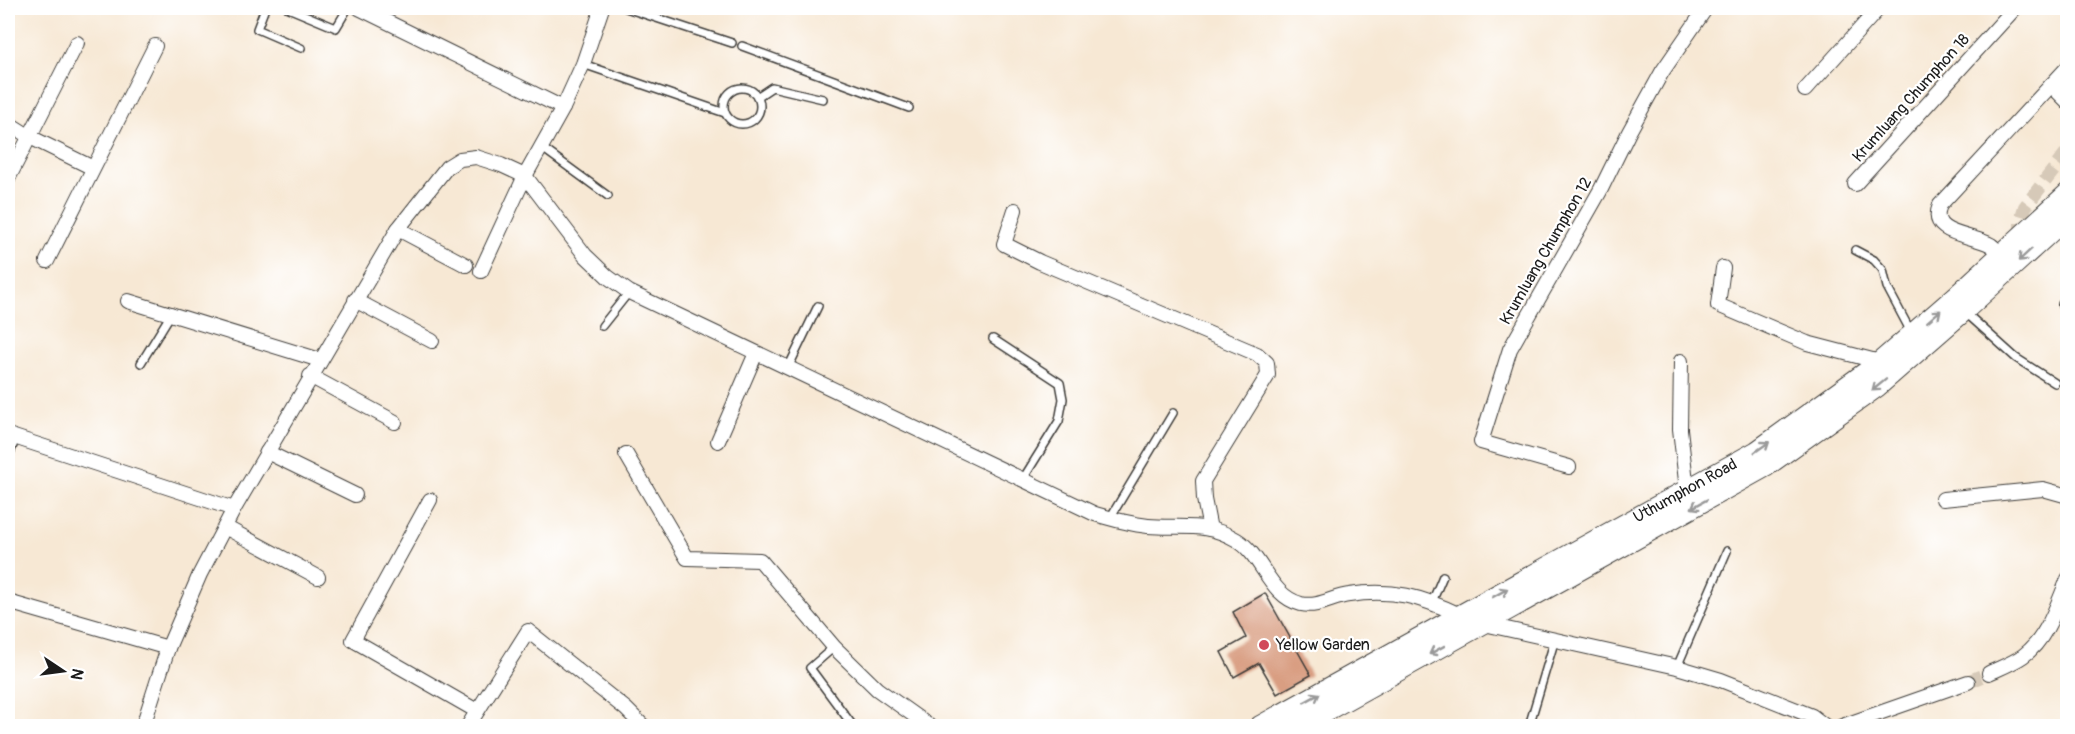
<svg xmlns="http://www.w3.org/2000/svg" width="2075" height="734" font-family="Pangolin,sans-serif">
  <rect width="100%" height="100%" fill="#fff"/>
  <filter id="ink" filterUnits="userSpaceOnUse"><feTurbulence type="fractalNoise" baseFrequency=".0167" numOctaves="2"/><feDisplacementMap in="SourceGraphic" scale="12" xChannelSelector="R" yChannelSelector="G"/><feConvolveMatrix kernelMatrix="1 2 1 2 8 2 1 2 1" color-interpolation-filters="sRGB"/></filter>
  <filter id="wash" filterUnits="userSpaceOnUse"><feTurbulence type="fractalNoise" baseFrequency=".008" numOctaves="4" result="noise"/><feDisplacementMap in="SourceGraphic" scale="24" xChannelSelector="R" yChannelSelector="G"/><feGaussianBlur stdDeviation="1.35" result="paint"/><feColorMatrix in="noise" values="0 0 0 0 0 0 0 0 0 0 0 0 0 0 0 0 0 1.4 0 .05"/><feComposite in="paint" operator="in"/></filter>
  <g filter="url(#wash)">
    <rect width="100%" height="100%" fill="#f7e8d4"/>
    <g id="blocks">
      <polygon fill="#d99e82" points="1265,593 1311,675 1277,694 1259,663 1234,677 1221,652 1246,638 1233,612"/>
    </g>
  </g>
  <g filter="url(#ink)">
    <use href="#blocks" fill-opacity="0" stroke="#3d3b38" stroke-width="1.5"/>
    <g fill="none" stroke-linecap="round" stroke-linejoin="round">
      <g stroke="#d6c9b8" stroke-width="14" stroke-dasharray="14 7" stroke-linecap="butt">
        <polyline points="2021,237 2021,220 2025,207 2068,151"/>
        <polyline points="1968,682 1989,673"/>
      </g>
      <defs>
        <g id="lane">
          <polyline points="265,8 257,29 301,48"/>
          <polyline points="288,8 336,28 348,8"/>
          <polyline points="626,8 732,43"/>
          <polyline points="742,46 909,108"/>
          <polyline points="583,64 725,113"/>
          <circle cx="742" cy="106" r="18"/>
          <polyline points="757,97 772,87 823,99"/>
          <polyline points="541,147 608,196"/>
          <polyline points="1855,250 1874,260 1883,270 1887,287 1911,332"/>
          <polyline points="1966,313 2016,358 2055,383"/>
          <polyline points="602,326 629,292"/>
          <polyline points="993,339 1060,383 1063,399 1059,421 1023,479"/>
          <polyline points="141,363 171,314"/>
          <polyline points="788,368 818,306"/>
          <polyline points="8,458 16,438"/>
          <polyline points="1110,518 1173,413"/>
          <polyline points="1432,602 1443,576"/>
          <polyline points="834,647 810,668 853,726"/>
          <polyline points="1677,667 1727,551"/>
          <polyline points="1529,726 1555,639"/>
        </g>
        <g id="street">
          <polyline points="359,8 563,108"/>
          <polyline points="2051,85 2068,102"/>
          <polyline points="1805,90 1879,8"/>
          <polyline points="8,123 30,137 93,168"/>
          <polyline points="8,179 77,43"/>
          <polyline points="1855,184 2015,8"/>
          <polyline points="1015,210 1004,244 1040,262 1257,354 1267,363 1268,375 1203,481 1204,499 1210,529"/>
          <polyline points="398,229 466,265"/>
          <path d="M2002 255C1998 252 1995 248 1991 245 1973 234 1927 236 1940 205L2068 67"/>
          <polyline points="47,261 155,46"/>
          <polyline points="1723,268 1718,305 1807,343 1880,362"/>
          <polyline points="481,271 525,176 563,108 583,64 602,8"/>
          <polyline points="355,300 432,341"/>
          <polyline points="128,301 320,360"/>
          <polyline points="2065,305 2068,302"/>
          <polyline points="1681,361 1680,429 1687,490"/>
          <polyline points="310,376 395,422"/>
          <polyline points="8,435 234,509"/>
          <polyline points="718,441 756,353"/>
          <polyline points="267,452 355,495"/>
          <polyline points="626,454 687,558 760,560 834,647 877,689 929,726"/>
          <polyline points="1569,467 1481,442 1510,349 1600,191 1629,132 1662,72 1706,8"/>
          <polyline points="1943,499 2043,489 2068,496"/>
          <polyline points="430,500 353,640 477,711"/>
          <polyline points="225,527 318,577"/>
          <polyline points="8,602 168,648"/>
          <polyline points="1484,624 1677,667 1721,680 1812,716 1825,726"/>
          <path d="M1989 673C2000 668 2013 663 2023 656 2047 639 2057 605 2068 579"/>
          <path d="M143 726 168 648 200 574 234 509 398 229 447 167 460 159 476 157 501 165 525 176 585 255 608 277 629 292 1095 514C1112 519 1130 524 1148 526 1181 529 1206 521 1237 540 1263 556 1269 596 1301 604 1319 608 1332 597 1349 595 1392 588 1422 597 1460 615"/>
          <polyline points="468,726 528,631 626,709 643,726"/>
          <polyline points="1842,726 1968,682"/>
        </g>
        <g id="secondary">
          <path id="s1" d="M1260 726 1757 451 1880 362 1956 296 2068 193"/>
          <polyline points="1299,726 1765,467 1878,386 1964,311 2068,216"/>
        </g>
      </defs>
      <use href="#lane" stroke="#3d3b38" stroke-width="10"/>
      <use href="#street" stroke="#3d3b38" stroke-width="16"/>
      <use href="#secondary" stroke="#3d3b38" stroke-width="22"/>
      <use href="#lane" stroke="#fff" stroke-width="7"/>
      <use href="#street" stroke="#fff" stroke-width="14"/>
      <use href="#secondary" stroke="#fff" stroke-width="20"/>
    </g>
    <defs><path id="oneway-shaft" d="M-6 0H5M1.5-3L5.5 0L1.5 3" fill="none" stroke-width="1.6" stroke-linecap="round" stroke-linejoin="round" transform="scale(1.5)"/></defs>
    <g stroke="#999">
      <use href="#oneway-shaft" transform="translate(2025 255) rotate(137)"/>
      <use href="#oneway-shaft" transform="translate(1934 316) rotate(-41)"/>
      <use href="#oneway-shaft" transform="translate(1879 385) rotate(141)"/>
      <use href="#oneway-shaft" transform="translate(1762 447) rotate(-35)"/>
      <use href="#oneway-shaft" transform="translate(1699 504) rotate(151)"/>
      <use href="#oneway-shaft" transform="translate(1500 593) rotate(-29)"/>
      <use href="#oneway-shaft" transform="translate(1437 650) rotate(151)"/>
      <use href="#oneway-shaft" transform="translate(1312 698) rotate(-29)"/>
    </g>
  </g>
  <circle fill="#d1495b" stroke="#fff" stroke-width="2" cx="1264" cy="645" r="6"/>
  <g text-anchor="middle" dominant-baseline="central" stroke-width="4.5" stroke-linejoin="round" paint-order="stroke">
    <g font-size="16" fill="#1c1c1c" stroke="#fff">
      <text transform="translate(1911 98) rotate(-48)">Krumluang Chumphon 18</text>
      <text transform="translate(1546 251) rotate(-60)">Krumluang Chumphon 12</text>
      <text stroke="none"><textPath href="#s1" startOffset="486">Uthumphon Road</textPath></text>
    </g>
    <g font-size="16" fill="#1c1c1c" stroke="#fff" text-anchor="start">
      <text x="1276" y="645">Yellow Garden</text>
    </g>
  </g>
  <rect width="2075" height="734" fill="none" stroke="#fff" stroke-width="30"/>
  <g transform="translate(63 671) rotate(103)" stroke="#ffffff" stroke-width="4.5" paint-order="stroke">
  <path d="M0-4.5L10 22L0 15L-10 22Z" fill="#1c1c1c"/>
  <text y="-9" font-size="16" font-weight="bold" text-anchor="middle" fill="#1c1c1c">N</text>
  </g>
</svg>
